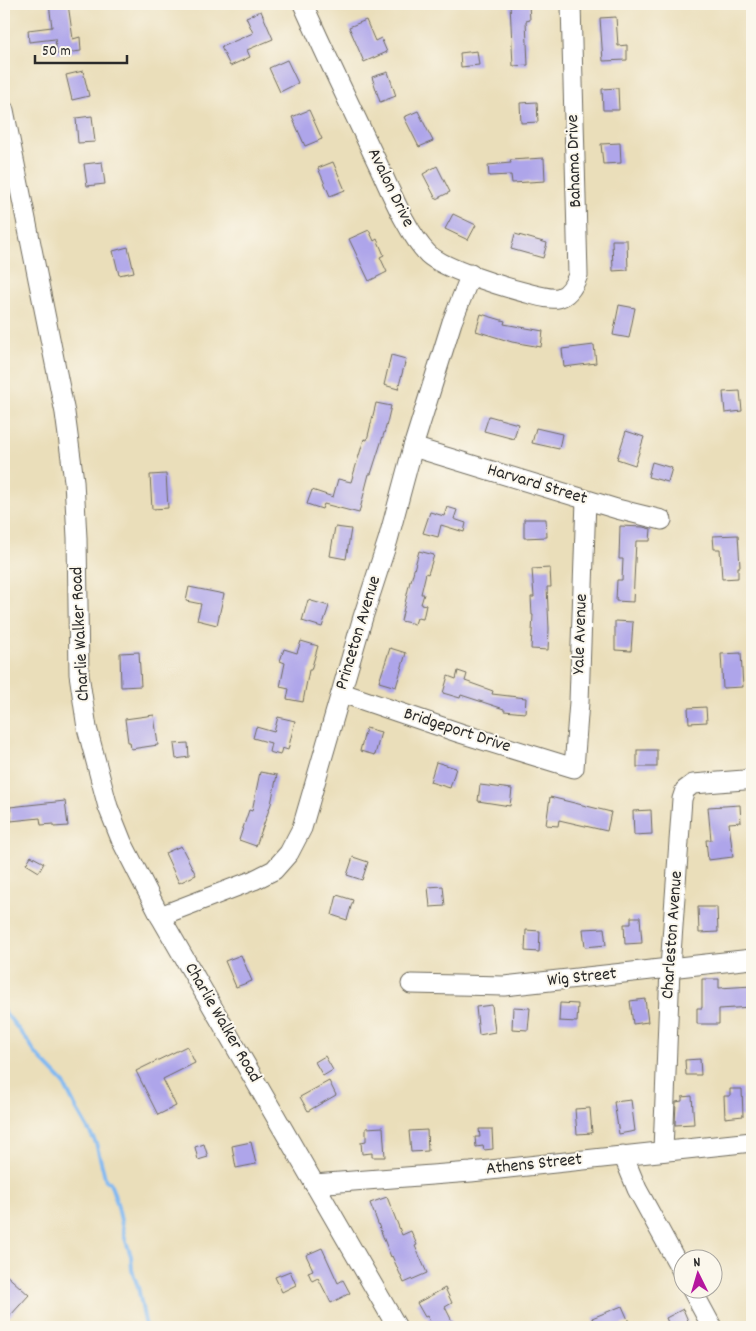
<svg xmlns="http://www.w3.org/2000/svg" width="756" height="1331" font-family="Dekko,sans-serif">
  <rect width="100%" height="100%" fill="#fbf7ec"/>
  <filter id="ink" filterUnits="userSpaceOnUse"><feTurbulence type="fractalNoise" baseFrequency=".02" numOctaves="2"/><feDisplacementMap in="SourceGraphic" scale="10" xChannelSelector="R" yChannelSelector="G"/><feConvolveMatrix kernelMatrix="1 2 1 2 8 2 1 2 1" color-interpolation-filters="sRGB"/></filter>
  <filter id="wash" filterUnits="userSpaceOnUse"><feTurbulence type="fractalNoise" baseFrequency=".0096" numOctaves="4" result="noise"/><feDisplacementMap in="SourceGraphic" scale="20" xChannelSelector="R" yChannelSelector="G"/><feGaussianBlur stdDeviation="1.12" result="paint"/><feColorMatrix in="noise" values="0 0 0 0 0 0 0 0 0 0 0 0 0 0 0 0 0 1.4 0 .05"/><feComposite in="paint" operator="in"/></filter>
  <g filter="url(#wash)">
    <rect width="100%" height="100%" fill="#eadeba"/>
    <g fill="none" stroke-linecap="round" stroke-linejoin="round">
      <polyline stroke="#81b9f1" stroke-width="4" points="4,1011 30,1044 35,1053 63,1082 77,1110 96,1143 106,1181 110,1182 117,1203 125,1238 131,1256 132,1270 138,1287 146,1327"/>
    </g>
    <g id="blocks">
      <g fill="#aea5ea">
        <polygon points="49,4 68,4 73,39 80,37 81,51 57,54 55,39 29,42 28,30 52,27"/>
        <polygon points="510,4 529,4 530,20 526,21 528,65 513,66"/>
        <polygon points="261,11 273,39 247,50 250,57 230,66 221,47 253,33 246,17"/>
        <polygon points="616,17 618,46 627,45 627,60 603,61 600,18"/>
        <polygon points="366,20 375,41 381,38 387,52 364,62 349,27"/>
        <polygon points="477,51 479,65 461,67 460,53"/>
        <polygon points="287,60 298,83 280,92 269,68"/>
        <polygon points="83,71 89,96 72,100 66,75"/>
        <polygon points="388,72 396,96 380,102 372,77"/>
        <polygon points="618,88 619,110 603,110 602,89"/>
        <polygon points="537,102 538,122 521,123 520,103"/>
        <polygon points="309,110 322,139 305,146 292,117"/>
        <polygon points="418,111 433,141 419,147 404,117"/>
        <polygon points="92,116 95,142 78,143 76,118"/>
        <polygon points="620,143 621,163 603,164 601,144"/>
        <polygon points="544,158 545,181 512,183 511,175 489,176 488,165 511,163 510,160"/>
        <polygon points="102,162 105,184 87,186 84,164"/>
        <polygon points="333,162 345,190 330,196 318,168"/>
        <polygon points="437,166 450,192 436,199 423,174"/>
        <polygon points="453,214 476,225 468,240 445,229"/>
        <polygon points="369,230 374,241 377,239 384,255 380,257 387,272 369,281 349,239"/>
        <polygon points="515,234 547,243 543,258 511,249"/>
        <polygon points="612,240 627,240 628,270 613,271"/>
        <polygon points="128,247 134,272 119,275 113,251"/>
        <polygon points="619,305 635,308 629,338 613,335"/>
        <polygon points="481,314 505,321 504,324 543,331 541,347 512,342 476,331"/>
        <polygon points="594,345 596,363 564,367 562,349"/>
        <polygon points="391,355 406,359 398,389 384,385"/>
        <polygon points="740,391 742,411 725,413 723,392"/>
        <polygon points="376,403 391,406 386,427 371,474 369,474 359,513 324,504 322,509 307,504 312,490 333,497 338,479 351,482 364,439 367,440"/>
        <polygon points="489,416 518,424 514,439 484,431"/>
        <polygon points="536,428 562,434 559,449 532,443"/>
        <polygon points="626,431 644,437 635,465 617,459"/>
        <polygon points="652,462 672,468 668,482 648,477"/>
        <polygon points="166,474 168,508 152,509 150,475"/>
        <polygon points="447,507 457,510 454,519 466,523 464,532 441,525 438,537 423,533 430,512 444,516"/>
        <polygon points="524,519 546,519 547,537 524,538"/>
        <polygon points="620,526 643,527 651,529 650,541 636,541 633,602 616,601 617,580 622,580 623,559 619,559"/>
        <polygon points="335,527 351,529 346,559 330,556"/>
        <polygon points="738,535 740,567 738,567 738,578 722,579 720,549 714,549 713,536"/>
        <polygon points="419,551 434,555 428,574 426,573 421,594 424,594 421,604 426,605 423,619 417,618 415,624 401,621 410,581 411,581"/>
        <polygon points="550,568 551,587 547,587 549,629 548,650 531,649 533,615 532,615 531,597 534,597 532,569"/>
        <polygon points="189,587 224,594 217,625 197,620 201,604 186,601"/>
        <polygon points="308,600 329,606 322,627 302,621"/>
        <polygon points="615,621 633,622 631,651 615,650"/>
        <polygon points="301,641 318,646 311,670 309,670 303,702 287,699 289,689 280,687 285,663 280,661 284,649 297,653"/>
        <polygon points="390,648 406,653 396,687 379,682"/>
        <polygon points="139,652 141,686 121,687 120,653"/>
        <polygon points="741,653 743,687 723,688 721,654"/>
        <polygon points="458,671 467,674 465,681 493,691 492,694 526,698 525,713 504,711 504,709 461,695 460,698 443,693 448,676 456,679"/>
        <polygon points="706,707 707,722 689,723 688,708"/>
        <polygon points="154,715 158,745 131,749 130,742 128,742 125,719"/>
        <polygon points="278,717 295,721 288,750 282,748 280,755 269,752 271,743 253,738 256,727 274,732"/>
        <polygon points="366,728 381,732 375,755 360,751"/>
        <polygon points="188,743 189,757 176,759 174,744"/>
        <rect x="637" y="750" width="20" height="17"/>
        <polygon points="436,762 456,768 450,788 430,782"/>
        <polygon points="260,772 277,775 271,804 256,846 239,840 249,810 252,811"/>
        <polygon points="480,785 512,789 510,806 478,801"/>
        <polygon points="550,797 611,812 607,831 559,820 558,826 546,825"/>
        <polygon points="65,801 68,826 54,827 54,824 41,825 40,818 11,821 10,807"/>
        <polygon points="740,805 741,822 729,823 733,857 708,860 706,840 711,840 708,807"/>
        <polygon points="651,810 652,834 634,835 633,811"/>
        <polygon points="181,846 196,875 179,883 165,853"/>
        <polygon points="31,856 44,863 39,872 26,864"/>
        <polygon points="353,857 368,862 362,880 347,875"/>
        <polygon points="443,886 445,906 430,907 428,887"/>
        <polygon points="337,895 353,900 347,920 332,915"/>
        <polygon points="698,907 717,907 718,932 699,933"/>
        <polygon points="631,917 640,917 642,943 625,944 624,924 631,924"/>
        <polygon points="604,928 606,945 585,947 583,929"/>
        <polygon points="526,930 540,931 539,952 525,951"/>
        <polygon points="241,955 252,981 236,987 225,961"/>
        <polygon points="702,979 719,979 719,988 752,986 752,1007 719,1009 719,1024 697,1024 697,1008 702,1008"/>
        <polygon points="645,999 648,1022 633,1024 630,1001"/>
        <polygon points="560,1003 578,1004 577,1022 559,1021"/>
        <polygon points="492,1005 495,1032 479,1035 476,1007"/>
        <polygon points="513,1007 530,1008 528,1030 512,1029"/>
        <polygon points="187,1046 195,1063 163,1079 176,1106 158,1115 136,1071"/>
        <polygon points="325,1056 333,1070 323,1076 315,1062"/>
        <polygon points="700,1059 701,1075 686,1075 685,1060"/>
        <polygon points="329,1081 336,1095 308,1111 300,1097"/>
        <polygon points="730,1089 742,1089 743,1116 725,1118 724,1096 730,1096"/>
        <polygon points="692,1096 694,1124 675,1125 676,1102 682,1101 682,1097"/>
        <polygon points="631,1100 635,1131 619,1134 614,1102"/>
        <polygon points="590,1108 592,1133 577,1134 575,1109"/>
        <polygon points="383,1127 385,1157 372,1157 372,1153 362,1154 361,1142 366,1141 366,1128"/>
        <polygon points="479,1129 492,1129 493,1149 484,1150 483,1146 476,1147 475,1137 480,1137"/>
        <polygon points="427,1130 428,1151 411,1152 409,1131"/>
        <polygon points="251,1142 256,1164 236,1168 232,1146"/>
        <polygon points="204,1144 208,1157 198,1160 195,1147"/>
        <polygon points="387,1197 402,1235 411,1231 417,1245 415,1246 427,1273 404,1283 392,1256 391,1257 370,1203"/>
        <polygon points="322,1248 338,1283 343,1280 350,1293 331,1303 318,1278 312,1281 308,1272 313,1270 306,1255"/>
        <polygon points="290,1271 296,1285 282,1292 275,1277"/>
        <polygon points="4,1273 29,1295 10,1316 4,1311"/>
        <polygon points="445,1288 452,1303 445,1307 455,1327 433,1327 427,1316 425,1317 417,1303"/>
        <polygon points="622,1306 629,1322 615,1327 596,1327 592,1318"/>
        <polygon points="683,1309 689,1323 680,1327 670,1327 666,1318"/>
      </g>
    </g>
  </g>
  <g filter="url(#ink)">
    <use href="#blocks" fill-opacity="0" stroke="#6e6a5d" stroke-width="1"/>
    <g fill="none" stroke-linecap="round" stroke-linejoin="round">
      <defs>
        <g id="minor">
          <path d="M303 4C326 56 351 107 375 158 389 187 406 232 428 254 444 269 504 287 527 293 553 300 567 305 578 275L571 4"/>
          <polyline points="4,110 65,413 74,481 77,538 79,674 87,728 108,807 122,842 160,916 397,1327"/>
          <polyline points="413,447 617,509 662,520"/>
          <polyline points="342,693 460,733 574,768 579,702 586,500"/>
          <polyline points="160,916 254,880 274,870 289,853 302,828 363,617 388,540 413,447 452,322 471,274"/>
          <polyline points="411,984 504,986 752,959"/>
          <polyline points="663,1151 670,968 682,799 685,790 693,784 744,780 752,777"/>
          <polyline points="623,1155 637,1189 684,1275"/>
          <polyline points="314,1184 471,1172 752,1142"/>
          <polyline points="691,1288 712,1327"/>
        </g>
      </defs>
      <use href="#minor" stroke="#6e6a5d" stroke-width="21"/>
      <use href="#minor" stroke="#fff" stroke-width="19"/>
    </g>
  </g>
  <g text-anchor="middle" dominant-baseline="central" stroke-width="4" stroke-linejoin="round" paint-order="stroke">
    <g font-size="18" fill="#2b2b2b" stroke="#fbf7ec">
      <text transform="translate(575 161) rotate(-92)">Bahama Drive</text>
      <text transform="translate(390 188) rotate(64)">Avalon Drive</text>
      <text transform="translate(537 485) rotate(17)">Harvard Street</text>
      <text transform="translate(359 633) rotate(-73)">Princeton Avenue</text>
      <text transform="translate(81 634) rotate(-93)">Charlie Walker Road</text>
      <text transform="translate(581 634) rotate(-88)">Yale Avenue</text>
      <text transform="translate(457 731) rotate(18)">Bridgeport Drive</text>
      <text transform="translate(673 935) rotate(-86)">Charleston Avenue</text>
      <text transform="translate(582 978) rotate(-6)">Wig Street</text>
      <text transform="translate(222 1023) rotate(60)">Charlie Walker Road</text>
      <text transform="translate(534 1165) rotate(-6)">Athens Street</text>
    </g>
  </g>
  <rect width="756" height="1331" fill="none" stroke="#fbf7ec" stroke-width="20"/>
  <g transform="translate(698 1274) rotate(355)"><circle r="24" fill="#fbf7ec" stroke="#a8a59f"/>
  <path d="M0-4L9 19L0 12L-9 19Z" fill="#b5179e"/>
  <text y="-8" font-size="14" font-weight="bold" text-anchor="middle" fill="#2b2b2b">N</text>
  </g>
  <path d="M35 55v8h92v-8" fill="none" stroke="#2b2b2b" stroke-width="2.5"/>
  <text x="42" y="55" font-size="15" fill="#2b2b2b" stroke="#fbf7ec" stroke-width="4" paint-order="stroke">50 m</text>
</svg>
